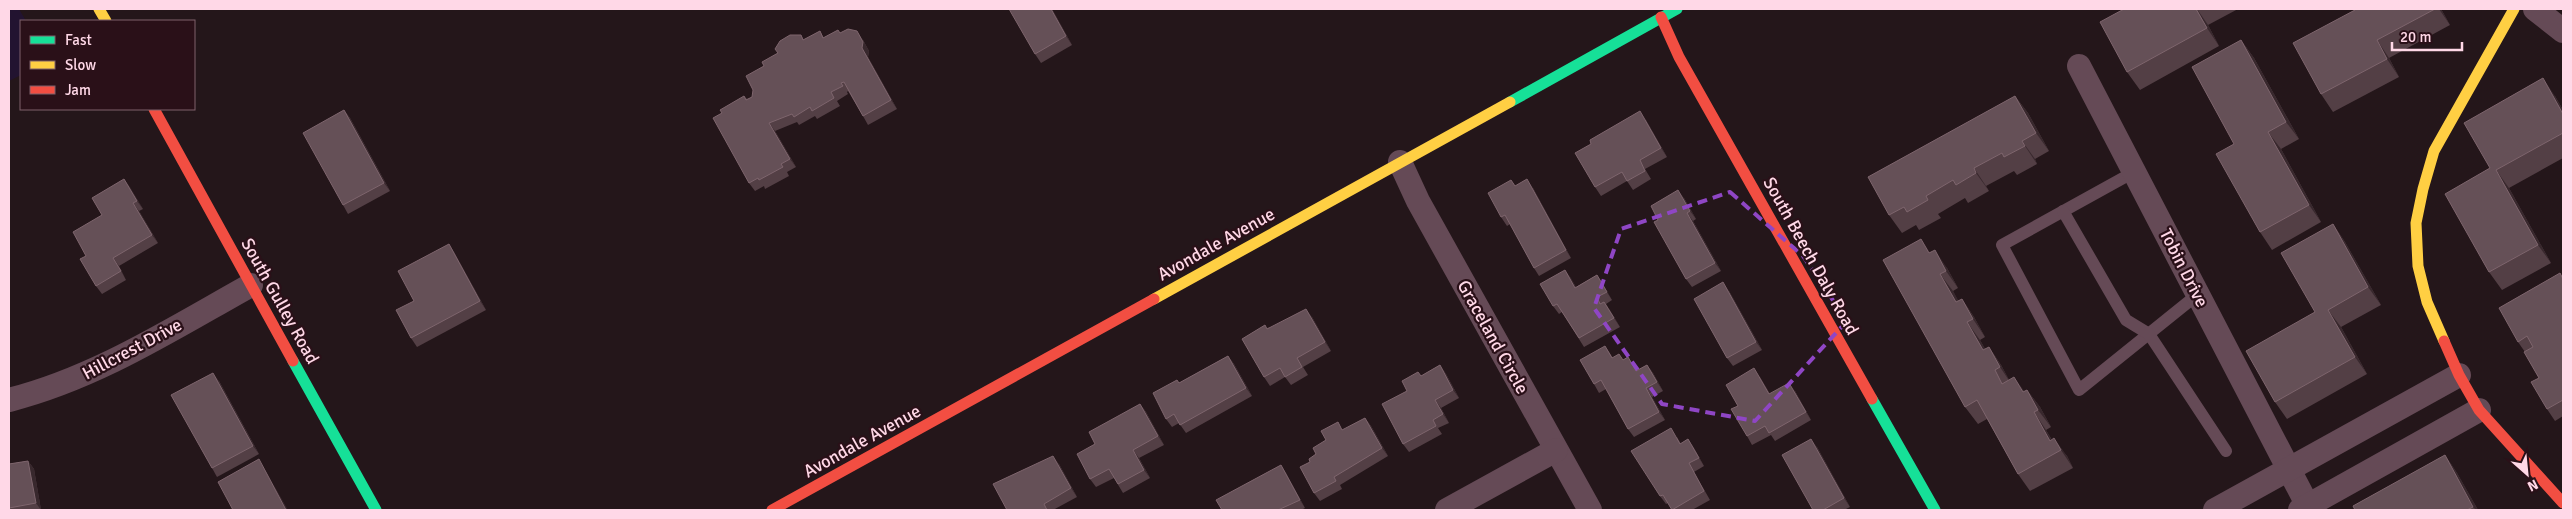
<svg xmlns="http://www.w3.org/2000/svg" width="2572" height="519" font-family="Signika,sans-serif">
  <rect width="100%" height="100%" fill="#24161a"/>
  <polygon fill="#221330" points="9,9 19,9 26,21 21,21 21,75 9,81"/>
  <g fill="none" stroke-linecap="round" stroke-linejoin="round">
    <g stroke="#654a56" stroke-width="12">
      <polyline points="2134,172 2002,245 2079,390 2197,295"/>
      <polyline points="2063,211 2126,320 2149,334 2226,451"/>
    </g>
    <g stroke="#654a56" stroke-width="24">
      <polyline points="2535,9 2563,31"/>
      <polyline points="2079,66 2310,510"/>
      <polyline points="1400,162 1418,201 1590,510"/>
      <path d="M9 400C96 378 172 329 251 285"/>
      <polyline points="1447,510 1556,450"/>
      <polyline points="2215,510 2459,375"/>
      <polyline points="2300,510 2479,410"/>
    </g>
    <g stroke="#16e098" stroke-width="11">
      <polyline points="1510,102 1677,9"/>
      <polyline points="293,361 376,510"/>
      <polyline points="1872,399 1935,510"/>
    </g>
    <g stroke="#ffcf43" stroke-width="11">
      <polyline points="99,9 106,21"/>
      <polyline points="1154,299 1510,102"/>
      <polyline points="2444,341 2427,302 2418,266 2416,223 2423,189 2434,151 2514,9"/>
    </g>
    <g stroke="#f24e42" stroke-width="11">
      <polyline points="1661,17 1679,57 1872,399"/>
      <polyline points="154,109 293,361"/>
      <polyline points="2444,341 2459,375 2479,410 2563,503"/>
      <polyline points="772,510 1154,299"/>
    </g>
  </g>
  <g fill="#533f45">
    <polygon points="1052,9 1072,45 1041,63 1035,54"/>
    <polygon points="2124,9 2238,9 2208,25 2219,46 2140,90 2127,72"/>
    <polygon points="2354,9 2441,9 2450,25 2389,58 2399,77 2333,112 2321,94 2355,10"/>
    <polygon points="820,31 824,38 840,33 863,40 869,51 868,57 897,109 868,125 863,116 848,91 847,92 848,94 837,101 840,106 817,119 815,116 799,125 797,122 775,131 796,167 787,172 789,176 765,189 764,186 755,191 749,183 722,113 744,96 747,99 752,97 764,66 801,35 804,40"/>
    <polygon points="2241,40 2254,58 2299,139 2281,149 2321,222 2272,250 2260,232 2234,144"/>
    <polygon points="2015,96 2028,113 2049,151 2035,159 2037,164 2017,175 2014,171 1986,186 1989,191 1968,203 1965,198 1938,214 1941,218 1919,230 1916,225 1902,233 1889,215"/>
    <polygon points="2555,96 2563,110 2563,158 2509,188 2551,263 2502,290 2489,272 2490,168"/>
    <polygon points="344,110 350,118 390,191 348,214 343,205"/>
    <polygon points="1646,120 1667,157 1645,169 1651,179 1633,190 1627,181 1601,196 1595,187"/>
    <polygon points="124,179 143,209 139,211 158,243 119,266 126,280 102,294 96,286 86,256"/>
    <polygon points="1511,180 1515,186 1533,188 1571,258 1539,276 1534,268 1510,224 1507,226 1501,217"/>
    <polygon points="1684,198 1696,219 1693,221 1721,271 1692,287 1686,279 1658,220"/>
    <polygon points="2333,224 2345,242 2381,305 2341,327 2367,374 2287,419 2275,402 2315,312"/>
    <polygon points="449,244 454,252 486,310 417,347 411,338 414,301"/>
    <polygon points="1930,252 1947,268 1958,288 1953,291 1958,301 1962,299 1974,317 1985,337 1980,340 1985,349 1989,347 2001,365 2009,380 2024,391 2027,390 2040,407 2051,427 2046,430 2052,440 2067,456 2073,468 2030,491 2018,474 1987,419 1978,424 1965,407"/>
    <polygon points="1565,270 1576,287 1597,275 1612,300 1606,304 1620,327 1584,347 1562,312 1559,314 1553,306"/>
    <polygon points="2560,273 2563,278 2563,416 2555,421 2547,409 2539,378 2525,352 2518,342"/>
    <polygon points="1729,291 1762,350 1733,366 1727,358"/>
    <polygon points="1312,317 1331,351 1303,367 1308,375 1291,385 1285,377 1270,386 1264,377 1267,328"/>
    <polygon points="1605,346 1613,358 1623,360 1628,357 1637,371 1647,365 1653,373 1663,391 1652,397 1665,420 1634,437 1628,429 1606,389 1599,393 1594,384"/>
    <polygon points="1228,356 1234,364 1252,396 1186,433 1179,423 1172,427 1166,419 1179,383"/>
    <polygon points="1440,365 1446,374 1459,398 1441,408 1449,423 1438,428 1442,434 1409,452 1403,444 1407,391 1421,376"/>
    <polygon points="1760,377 1770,394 1795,391 1811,420 1775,441 1771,435 1752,445 1747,436 1738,406"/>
    <polygon points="219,381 259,454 217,477 212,468"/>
    <polygon points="1140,404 1146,412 1164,445 1139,458 1150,478 1123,493 1114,478 1096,487 1090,479 1095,444"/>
    <polygon points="1365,418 1371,426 1388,456 1340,485 1342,489 1320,501 1314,493 1310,462 1326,440"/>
    <polygon points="1677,437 1681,444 1688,439 1694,448 1704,466 1694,472 1710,500 1692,510 1672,510 1668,503 1666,504 1660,496"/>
    <polygon points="1817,447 1850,507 1844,510 1813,510"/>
    <polygon points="2445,455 2457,473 2478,510 2355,510"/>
    <polygon points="28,461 34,469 41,510 9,510 9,464"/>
    <polygon points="1059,464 1077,497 1053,510 1007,510"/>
    <polygon points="1281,465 1286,473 1305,508 1301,510 1222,510"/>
  </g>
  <g fill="#38282d">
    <polygon points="1051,9 1052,9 1072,45 1066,36"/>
    <polygon points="2197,9 2208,25 2219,46 2207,28"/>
    <polygon points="2439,9 2441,9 2450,25"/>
    <polygon points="857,31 863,40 869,51 868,57 897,109 891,100 862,48"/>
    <polygon points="2241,40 2254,58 2299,139 2286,122"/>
    <polygon points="2377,40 2389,58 2399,77 2387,59"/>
    <polygon points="2543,78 2555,96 2563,110 2563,114"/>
    <polygon points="2015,96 2028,113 2049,151 2036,133"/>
    <polygon points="344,110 350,118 390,191 384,183"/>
    <polygon points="1640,111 1646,120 1667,157 1661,148"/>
    <polygon points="769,123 775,131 796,167 790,159"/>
    <polygon points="2268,132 2281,149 2321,222 2309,205"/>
    <polygon points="2022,141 2035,159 2037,164 2025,146"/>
    <polygon points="1974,168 1986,186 1989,191 1976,173"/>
    <polygon points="2496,170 2509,188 2551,263 2538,245"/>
    <polygon points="124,179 130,187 143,209 137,201"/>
    <polygon points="1527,179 1533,188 1571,258 1566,250"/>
    <polygon points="1678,190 1684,198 1696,219 1690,211"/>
    <polygon points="133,203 139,211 158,243 152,235"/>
    <polygon points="1687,213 1693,221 1721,271 1715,263"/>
    <polygon points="2333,224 2345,242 2381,305 2368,287"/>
    <polygon points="1921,239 1933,257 1929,253"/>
    <polygon points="449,244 454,252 486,310 480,301"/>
    <polygon points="1935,250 1947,268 1958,288 1946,271"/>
    <polygon points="113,258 119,266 126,280 121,271"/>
    <polygon points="1565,270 1571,278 1581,296 1575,288"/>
    <polygon points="1940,274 1953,291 1969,320 1956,302"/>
    <polygon points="1597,275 1603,284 1612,300 1607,292"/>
    <polygon points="1723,282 1729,291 1762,350 1756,342"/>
    <polygon points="1962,299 1974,317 1985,337 1973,319"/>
    <polygon points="1604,302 1610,310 1620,327 1614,318"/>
    <polygon points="1306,309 1312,317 1331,351 1325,342"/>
    <polygon points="2328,310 2341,327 2367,374 2355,357"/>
    <polygon points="1967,322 1980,340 1996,368 1983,350"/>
    <polygon points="1989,347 2001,365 2012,385 2000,367"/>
    <polygon points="1228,356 1234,364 1252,396 1246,388"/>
    <polygon points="1440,365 1446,374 1459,398 1453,390"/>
    <polygon points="1647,365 1653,373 1663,391 1657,382"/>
    <polygon points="1754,368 1760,377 1775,403 1769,394"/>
    <polygon points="213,373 219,381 259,454 253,446"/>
    <polygon points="2014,377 2027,395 2023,392"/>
    <polygon points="1789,383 1795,391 1811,420 1806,412"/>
    <polygon points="1646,388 1652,397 1665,420 1659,412"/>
    <polygon points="2027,390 2040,407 2051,427 2038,410"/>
    <polygon points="1435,400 1441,408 1449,423 1443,414"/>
    <polygon points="1140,404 1146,412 1164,445 1158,436"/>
    <polygon points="2034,412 2046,430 2058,451 2050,441"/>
    <polygon points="1365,418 1371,426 1388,456 1382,448"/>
    <polygon points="2054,438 2067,456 2073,468 2061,450"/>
    <polygon points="1688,439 1694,448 1704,466 1699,458"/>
    <polygon points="1811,439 1817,447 1850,507 1844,498"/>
    <polygon points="1133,450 1139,458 1150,478 1144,470"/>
    <polygon points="2445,455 2457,473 2478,510 2476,510 2473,507"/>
    <polygon points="1053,456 1059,464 1077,497 1071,488"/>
    <polygon points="259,459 264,468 288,510 286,510"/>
    <polygon points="28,461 34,469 41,510 36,503"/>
    <polygon points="1281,465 1286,473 1305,508 1300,500"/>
  </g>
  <g fill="#655057" stroke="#7e656d">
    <polygon points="1009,9 1051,9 1066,36 1035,54"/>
    <polygon points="2124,9 2196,9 2207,28 2127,72 2100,22"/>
    <polygon points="2354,9 2435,9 2377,40 2387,59 2321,94 2293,43 2355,10"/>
    <polygon points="848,29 857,31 863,42 862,48 891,100 863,116 844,82 841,83 843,86 831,92 834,98 812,111 810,107 794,117 792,114 769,123 790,159 781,164 783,167 759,180 758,178 749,183 713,118 722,113 720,110 744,96 746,100 752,97 753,90 746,76 764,66 762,62 778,53 775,49 780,41 790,35 801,35 803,40 820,31 823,38 838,30 840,33"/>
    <polygon points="2241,40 2286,122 2268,132 2309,205 2260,232 2216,154 2234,144 2192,67"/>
    <polygon points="2543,78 2563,114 2563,133 2496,170 2538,245 2489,272 2445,194 2490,168 2464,123"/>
    <polygon points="2015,96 2036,133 2022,141 2025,146 2004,157 2002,153 1974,168 1976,173 1956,185 1953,180 1926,196 1928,200 1907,212 1904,207 1889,215 1868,177"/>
    <polygon points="344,110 384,183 343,205 303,133"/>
    <polygon points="1640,111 1661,148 1640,160 1645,171 1627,181 1622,172 1595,187 1575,153 1591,144 1590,140"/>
    <polygon points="124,179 137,201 133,203 152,235 113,258 121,271 96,286 80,259 86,256 73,232 102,215 92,198"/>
    <polygon points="1527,179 1566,250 1534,268 1505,215 1501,217 1488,193 1511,180 1515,186"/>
    <polygon points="1678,190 1690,211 1687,213 1715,263 1686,279 1654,222 1658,220 1651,206"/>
    <polygon points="2333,224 2368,287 2328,310 2355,357 2275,402 2246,351 2315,312 2281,253"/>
    <polygon points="1921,239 1929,253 1935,250 1946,271 1940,274 1956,302 1962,299 1973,319 1967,322 1983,350 1989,347 2000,367 1995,370 2002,384 2014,377 2023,392 2027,390 2038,410 2034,412 2050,441 2054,438 2061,450 2018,474 1977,400 1965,407 1883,260"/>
    <polygon points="449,244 480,301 411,338 396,310 414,301 398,271"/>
    <polygon points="1565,270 1575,288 1597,275 1607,292 1597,297 1600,304 1604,302 1614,318 1579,338 1557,304 1553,306 1540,284"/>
    <polygon points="2560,273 2563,279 2563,400 2547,409 2531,382 2539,378 2524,352 2533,347 2527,336 2518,342 2499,308"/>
    <polygon points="1723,282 1756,342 1727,358 1694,299"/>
    <polygon points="1306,309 1325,342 1297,358 1302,367 1285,377 1280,368 1264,377 1242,339 1265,325 1267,329"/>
    <polygon points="1605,346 1612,358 1619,354 1623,360 1628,357 1636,371 1647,365 1657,382 1646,388 1659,412 1628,429 1601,380 1594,384 1580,360"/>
    <polygon points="1228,356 1246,388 1180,425 1174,414 1166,419 1153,393 1177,380 1179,383"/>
    <polygon points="1440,365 1453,390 1435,400 1443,414 1433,420 1436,426 1403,444 1382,404 1407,391 1402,381 1418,372 1421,376"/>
    <polygon points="1754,368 1769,394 1789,383 1806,412 1769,433 1765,426 1747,436 1731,409 1738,406 1726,385"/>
    <polygon points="213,373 253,446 212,468 171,395"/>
    <polygon points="1140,404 1158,436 1133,450 1144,470 1118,484 1109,469 1090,479 1077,454 1095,444 1089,432"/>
    <polygon points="1365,418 1382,448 1334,477 1336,481 1314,493 1300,467 1310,462 1309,459 1316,454 1313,448 1326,440 1321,431 1338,422 1342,430"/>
    <polygon points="1671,428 1680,444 1688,439 1699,458 1689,463 1704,491 1672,510 1663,495 1660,496 1631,451"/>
    <polygon points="1811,439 1844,498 1823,510 1813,510 1782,455"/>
    <polygon points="2445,455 2473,507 2467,510 2355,510 2353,506"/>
    <polygon points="1053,456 1071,488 1044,504 1047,510 1007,510 993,484"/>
    <polygon points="259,459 286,510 233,510 218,482"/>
    <polygon points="28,461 36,503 9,508 9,464"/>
    <polygon points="1281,465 1300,500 1278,510 1222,510 1216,500"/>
  </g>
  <path fill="none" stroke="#8f46c5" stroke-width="4" stroke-dasharray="10 6" stroke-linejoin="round" d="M1730 192 1803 256 1847 321 1755 421 1662 404 1594 308 1621 229Z"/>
  <g text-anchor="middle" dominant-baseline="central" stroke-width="4.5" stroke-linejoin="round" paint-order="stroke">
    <g font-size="18" fill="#ffd8e7" stroke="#2a1018">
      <text transform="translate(1216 244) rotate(-29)">Avondale Avenue</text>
      <text transform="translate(1811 256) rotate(61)">South Beech Daly Road</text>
      <text transform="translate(2184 268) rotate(63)">Tobin Drive</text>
      <text transform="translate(280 301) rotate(61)">South Gulley Road</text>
      <text transform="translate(1493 337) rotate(61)">Graceland Circle</text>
      <text transform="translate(132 349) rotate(-28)">Hillcrest Drive</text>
      <text transform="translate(862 441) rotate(-29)">Avondale Avenue</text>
    </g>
  </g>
  <rect width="2572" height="519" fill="none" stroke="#ffd8e7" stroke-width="20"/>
  <rect x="20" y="20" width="175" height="90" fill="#2a1018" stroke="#7f606b"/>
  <rect x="30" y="36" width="25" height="8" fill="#16e098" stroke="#7f606b"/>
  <text x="65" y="45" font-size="15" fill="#ffd8e7">Fast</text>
  <rect x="30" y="61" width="25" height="8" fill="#ffcf43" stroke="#7f606b"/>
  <text x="65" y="70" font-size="15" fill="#ffd8e7">Slow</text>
  <rect x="30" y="86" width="25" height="8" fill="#f24e42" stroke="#7f606b"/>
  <text x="65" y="95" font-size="15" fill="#ffd8e7">Jam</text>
  <g transform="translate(2527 474) rotate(153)" stroke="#2a1018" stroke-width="4" paint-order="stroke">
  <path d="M0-4L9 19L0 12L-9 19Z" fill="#ffd8e7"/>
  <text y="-8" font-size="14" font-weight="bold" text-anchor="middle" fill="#ffd8e7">N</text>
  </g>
  <path d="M2392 42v8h70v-8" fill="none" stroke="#ffd8e7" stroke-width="2.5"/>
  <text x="2400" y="42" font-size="15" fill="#ffd8e7" stroke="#2a1018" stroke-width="4" paint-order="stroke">20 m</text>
</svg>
